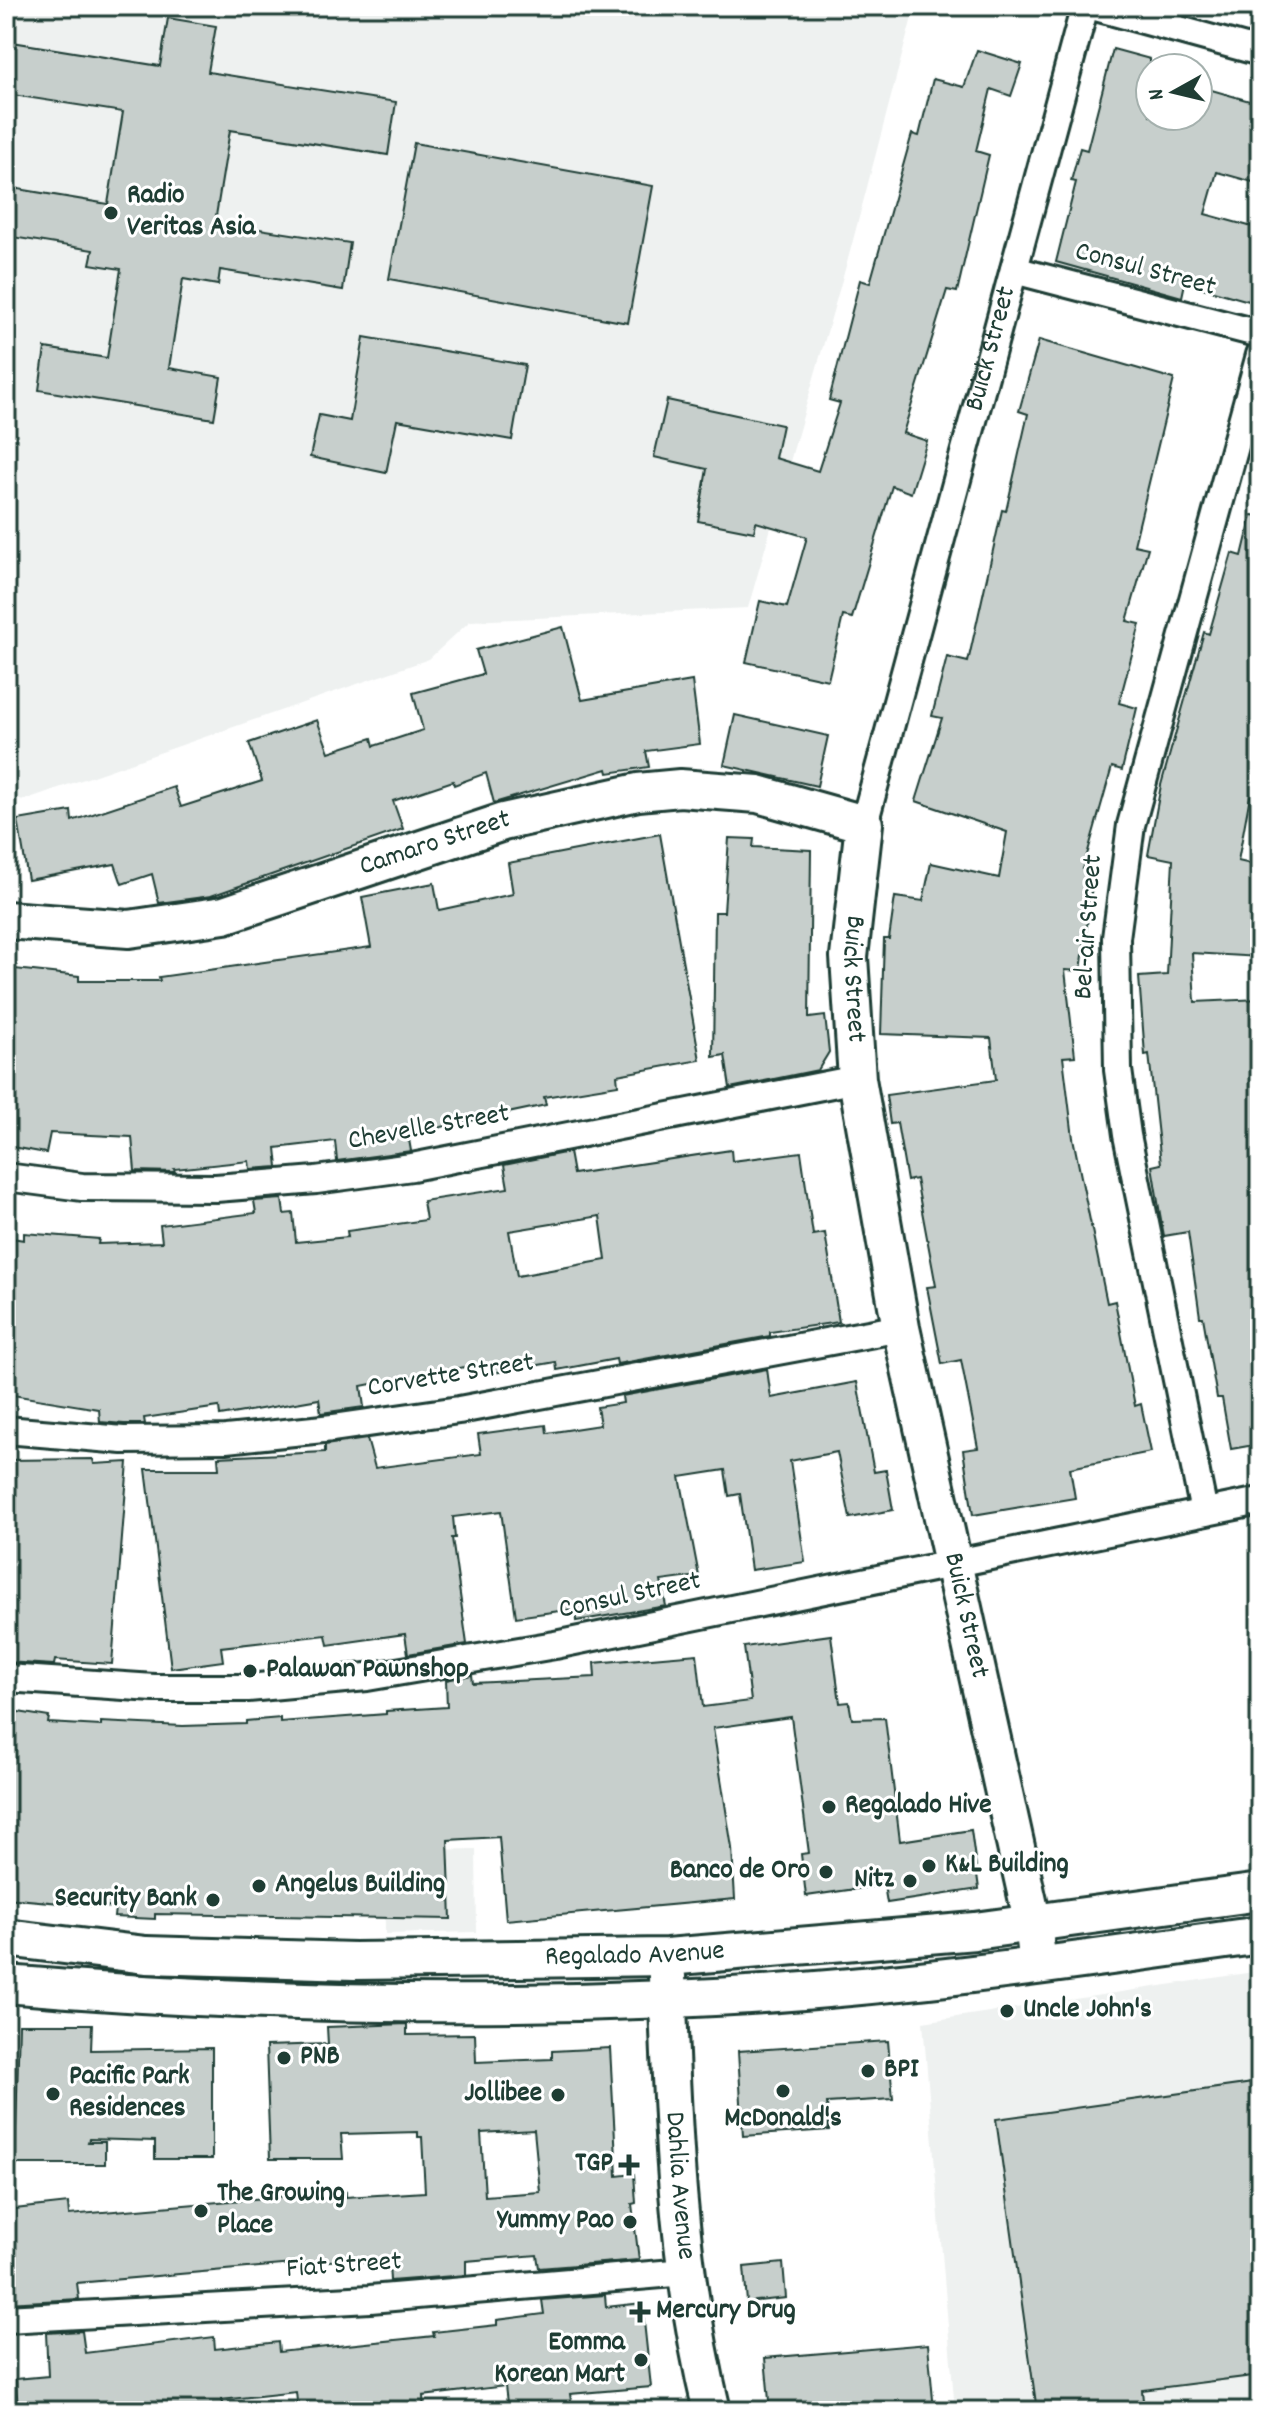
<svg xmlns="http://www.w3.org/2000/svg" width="1266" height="2417" font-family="Dekko,sans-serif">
  <rect width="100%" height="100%" fill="#fff"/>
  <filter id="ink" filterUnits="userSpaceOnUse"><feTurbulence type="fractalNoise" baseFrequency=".0125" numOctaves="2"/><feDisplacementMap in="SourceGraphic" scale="16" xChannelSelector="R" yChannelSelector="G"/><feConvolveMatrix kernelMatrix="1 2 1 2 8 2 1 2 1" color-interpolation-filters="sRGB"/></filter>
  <g filter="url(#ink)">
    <g fill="#eef1f0">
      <polygon points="6,6 915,6 848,259 748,608 470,621 429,659 24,800 6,796"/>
      <polygon points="476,1849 477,1932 385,1934 384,1851"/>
      <polygon points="1260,1971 1260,2411 955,2411 923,2022"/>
    </g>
    <g fill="#c7cfcc" stroke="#1f3d34" stroke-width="2" fill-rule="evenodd">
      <polygon points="168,18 216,26 208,72 396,102 388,155 230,130 215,222 350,243 343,290 220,270 218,285 183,279 169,368 221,377 214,419 39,390 45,348 107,358 121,269 90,264 93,250 6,236 6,187 108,204 123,112 6,94 6,41 160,66"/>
      <polygon points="1113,49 1150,59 1150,116 1198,116 1198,86 1260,104 1260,184 1217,172 1205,214 1260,229 1260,262 1249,301 1185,283 1182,297 1056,262 1076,182 1071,181 1080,148 1087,150"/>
      <polygon points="977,50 1022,64 1011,96 991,89 976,151 989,155 957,292 947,290 903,433 927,441 911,493 892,486 852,618 843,616 828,680 746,662 760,601 787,607 807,537 756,522 754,532 698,521 707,469 654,457 667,400 782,425 775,458 818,471 840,403 829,400 860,280 870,283 912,134 919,136 933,79 964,87"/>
      <polygon points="414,143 653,186 628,323 389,279"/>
      <polygon points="364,337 525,365 512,440 397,420 386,473 310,457 319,415 350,421"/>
      <polygon points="1039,340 1174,379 1134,545 1148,548 1127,621 1140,624 1119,703 1137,708 1122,770 1112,767 1083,869 1094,870 1081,971 1065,970 1075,1056 1063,1057 1073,1138 1107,1303 1115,1301 1135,1406 1141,1404 1151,1452 1070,1468 1075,1498 973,1515 963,1450 978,1448 961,1360 942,1364 927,1287 936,1286 916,1179 907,1181 897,1123 890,1124 886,1095 996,1080 991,1038 881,1034 884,939 889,939 895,897 923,901 931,863 999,878 1007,832 916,801 942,718 932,716 947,657 968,662 1002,510 1006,511 1028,414 1019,411"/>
      <polygon points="1252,515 1260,516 1260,770 1253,797 1250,796 1238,861 1260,866 1260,957 1192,953 1195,1002 1260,999 1260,1444 1231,1449 1222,1398 1217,1398 1203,1317 1200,1317 1188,1232 1164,1236 1160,1214 1152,1166 1161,1164 1149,1054 1145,1055 1139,977 1167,975 1173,860 1148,855 1161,785 1204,632 1209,634 1232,553 1242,556"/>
      <polygon points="563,627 582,700 692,681 700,744 646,751 649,767 608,773 607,769 494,803 486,773 454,785 453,781 393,801 403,829 211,896 159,903 152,874 122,884 115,864 28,880 18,820 71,811 72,821 174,787 181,807 262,781 249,743 317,720 329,752 372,738 374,746 423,730 413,693 483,674 476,650"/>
      <polygon points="735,715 828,736 817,786 724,765"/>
      <polygon points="660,834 700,1060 617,1075 618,1085 544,1097 546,1105 408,1134 411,1151 337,1161 335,1141 276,1148 278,1167 250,1169 249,1161 174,1169 175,1172 135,1171 132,1137 50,1133 46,1153 6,1146 6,1083 12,1049 6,1048 6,968 79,976 79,981 160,981 159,977 371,947 362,897 434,883 439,910 513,894 508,863"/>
      <polygon points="729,838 754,839 753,847 811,850 809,1018 825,1016 829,1052 818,1070 730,1088 725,1055 713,1057 715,912 724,912"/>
      <path d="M731 1150 732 1161 801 1152 813 1235 825 1233 839 1322 770 1332V1336L617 1364 616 1359 557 1370 556 1362 493 1373 491 1363 427 1373 361 1386 364 1407 321 1413 319 1399 220 1416 219 1407 144 1418 145 1424H124L100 1422 99 1409 6 1394V1237L24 1240V1233L99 1239 98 1244 162 1242 160 1225 256 1213 254 1201 282 1199 284 1214 293 1213 296 1242 348 1237 347 1231 426 1220 423 1201 508 1188 504 1165 569 1152 573 1174ZM600 1216 606 1260 517 1276 509 1231Z"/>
      <polygon points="767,1369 771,1398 857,1382 874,1472 886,1470 893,1510 850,1518 837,1452 790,1461 805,1562 751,1570 740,1494 729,1496 725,1470 680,1477 699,1576 661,1581 666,1606 576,1621 575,1609 516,1617 501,1511 453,1517 455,1538 452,1538 467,1644 408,1654 405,1634 328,1645 326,1635 221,1647 223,1661 171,1668 146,1469 219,1469 218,1457 325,1452 325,1445 367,1439 375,1468 481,1454 478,1434 546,1425 547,1433 600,1425 597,1407 623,1403 622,1396"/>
      <polygon points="93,1459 94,1464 128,1462 112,1664 55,1660 54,1665 6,1662 6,1460"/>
      <polygon points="831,1635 840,1703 849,1702 852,1719 885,1718 900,1841 971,1830 979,1889 887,1903 884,1885 806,1896 801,1854 809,1853 791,1717 713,1728 732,1848 735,1899 506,1920 499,1837 448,1840 451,1919 155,1914 155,1919 114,1917 115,1908 6,1898 6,1710 49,1717 48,1723 101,1726 101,1722 183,1726 246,1724 246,1721 280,1718 280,1722 386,1714 386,1711 447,1707 446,1680 472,1675 473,1683 595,1677 594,1663 697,1654 703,1707 751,1701 744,1647"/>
      <polygon points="19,2024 92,2024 91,2050 212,2048 212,2159 155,2159 155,2141 89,2139 88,2142 105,2142 105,2164 15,2164"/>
      <path d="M407 2024V2035L475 2034 476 2062 552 2059V2051L610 2048 617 2176 634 2174 636 2203 632 2204 639 2260 539 2268 537 2255 466 2261V2275L390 2281 389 2261 363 2262V2258L77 2283 79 2299 6 2303V2210L68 2203 69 2215 346 2191V2197L425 2192 422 2137H418V2132L341 2134 343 2159H270L266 2046 328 2044 327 2027ZM534 2130 540 2192 485 2196 481 2133Z"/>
      <polygon points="888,2041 893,2099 827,2103 829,2130 743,2136 738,2051"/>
      <polygon points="1260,2082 1260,2375 1142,2390 1144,2411 1037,2411 996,2119"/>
      <polygon points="783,2263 786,2298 747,2302 744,2267"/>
      <polygon points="605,2295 606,2307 642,2303 651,2387 570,2394 572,2407 508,2411 505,2386 423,2396 424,2411 298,2411 296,2392 222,2400 223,2411 18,2411 16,2379 48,2376 46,2333 82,2331 85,2353 214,2337 215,2349 278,2342 279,2352 434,2336 433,2332 497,2325 497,2320 544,2314 542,2300"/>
      <polygon points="928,2344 934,2411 770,2411 765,2358"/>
    </g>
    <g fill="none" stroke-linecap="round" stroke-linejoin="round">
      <defs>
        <g id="street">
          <polyline points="1092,6 1260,52"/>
          <polyline points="1014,270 1260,334"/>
          <path id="s1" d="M864 824 1085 6"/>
          <polyline points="6,1177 82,1187 216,1188 316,1180 412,1167 857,1079"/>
          <polyline points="6,1430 123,1440 226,1439 333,1428 459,1410 901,1328"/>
          <polyline points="1204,1512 1127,1135 1118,1070 1116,938 1131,825 1260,355"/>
          <polyline points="6,1678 154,1688 248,1688 367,1677 555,1645 1260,1501"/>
          <polyline points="6,2319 370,2299 685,2272"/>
        </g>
        <g id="secondary">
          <path id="s2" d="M6 920 129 929 224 915 503 822 638 792 680 788 758 794 864 824 849 957 857 1079 901 1328 1033 1924 1038 1965"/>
          <path id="s3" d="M6 1938 146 1955 354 1961 667 1957 975 1931 1260 1892"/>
          <path id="s4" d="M667 1976C672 2122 677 2268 712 2411"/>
          <path d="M6 1984C226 2003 448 2008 669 1999 867 1992 1064 1963 1260 1935"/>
        </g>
      </defs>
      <use href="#street" stroke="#1f3d34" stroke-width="32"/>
      <use href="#secondary" stroke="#1f3d34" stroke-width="42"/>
      <use href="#street" stroke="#fff" stroke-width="26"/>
      <use href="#secondary" stroke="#fff" stroke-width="36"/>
    </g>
  </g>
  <g fill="#1f3d34" stroke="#fff" stroke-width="3">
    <circle cx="111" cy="213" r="8"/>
    <circle cx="250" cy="1671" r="8"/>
    <circle cx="829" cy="1807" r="8"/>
    <circle cx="929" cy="1866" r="8"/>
    <circle cx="826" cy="1872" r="8"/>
    <circle cx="910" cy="1881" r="8"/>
    <circle cx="259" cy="1886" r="8"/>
    <circle cx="213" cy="1900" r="8"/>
    <circle cx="1007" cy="2011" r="8"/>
    <circle cx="284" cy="2058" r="8"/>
    <circle cx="868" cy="2071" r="8"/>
    <circle cx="783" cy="2091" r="8"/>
    <circle cx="53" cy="2094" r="8"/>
    <circle cx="558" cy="2095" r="8"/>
    <path d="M625 2153h8v8h8v8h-8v8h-8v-8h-8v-8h8z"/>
    <circle cx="201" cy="2211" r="8"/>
    <circle cx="630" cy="2222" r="8"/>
    <path d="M636 2300h8v8h8v8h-8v8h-8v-8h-8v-8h8z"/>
    <circle cx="641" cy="2360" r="8"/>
  </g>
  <g text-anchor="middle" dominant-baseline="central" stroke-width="6" stroke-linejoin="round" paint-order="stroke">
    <g font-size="28" font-weight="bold" fill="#1f3d34" stroke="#fff" text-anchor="start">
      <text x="127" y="197">Radio<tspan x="127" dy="32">Veritas Asia</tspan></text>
      <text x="266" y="1671">Palawan Pawnshop</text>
      <text x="845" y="1807">Regalado Hive</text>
      <text x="945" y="1866">K&amp;L Building</text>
      <text x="810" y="1872" text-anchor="end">Banco de Oro</text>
      <text x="894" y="1881" text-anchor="end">Nitz</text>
      <text x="275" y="1886">Angelus Building</text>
      <text x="197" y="1900" text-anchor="end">Security Bank</text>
      <text x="1023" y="2011">Uncle John's</text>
      <text x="300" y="2058">PNB</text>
      <text x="884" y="2071">BPI</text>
      <text x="69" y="2078">Pacific Park<tspan x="69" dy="32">Residences</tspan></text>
      <text x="542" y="2095" text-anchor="end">Jollibee</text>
      <text x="783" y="2120" text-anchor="middle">McDonald's</text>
      <text x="613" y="2165" text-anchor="end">TGP</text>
      <text x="217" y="2195">The Growing<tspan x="217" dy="32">Place</tspan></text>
      <text x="614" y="2222" text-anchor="end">Yummy Pao</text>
      <text x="656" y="2312">Mercury Drug</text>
      <text x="625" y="2344" text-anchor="end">Eomma<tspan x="625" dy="32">Korean Mart</tspan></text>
    </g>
    <g font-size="28" fill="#1f3d34" stroke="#fff">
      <text transform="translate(1145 271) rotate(15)">Consul Street</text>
      <text stroke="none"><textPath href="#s1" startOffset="492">Buick Street</textPath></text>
      <text stroke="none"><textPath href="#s2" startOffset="442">Camaro Street</textPath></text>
      <text transform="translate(1090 927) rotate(-86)">Bel-air Street</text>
      <text stroke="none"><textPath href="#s2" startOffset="1038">Buick Street</textPath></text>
      <text transform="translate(429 1129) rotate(-10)">Chevelle Street</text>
      <text transform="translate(451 1377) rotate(-9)">Corvette Street</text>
      <text transform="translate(630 1597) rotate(-12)">Consul Street</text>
      <text stroke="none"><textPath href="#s2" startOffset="1686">Buick Street</textPath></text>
      <text stroke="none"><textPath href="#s3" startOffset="630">Regalado Avenue</textPath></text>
      <text stroke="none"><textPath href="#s4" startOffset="210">Dahlia Avenue</textPath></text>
      <text transform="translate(344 2267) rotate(-4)">Fiat Street</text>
    </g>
  </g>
  <rect width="1266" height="2417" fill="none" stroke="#fff" stroke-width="32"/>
  <rect x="16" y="16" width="1234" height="2385" fill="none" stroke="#1f3d34" stroke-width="3" filter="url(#ink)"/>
  <g transform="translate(1174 92) rotate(262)"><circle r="38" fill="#ffffff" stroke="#a5b1ae" stroke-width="2"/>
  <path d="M0-6L14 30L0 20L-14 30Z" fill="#1f3d34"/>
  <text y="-12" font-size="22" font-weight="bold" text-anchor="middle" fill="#1f3d34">N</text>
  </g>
</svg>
